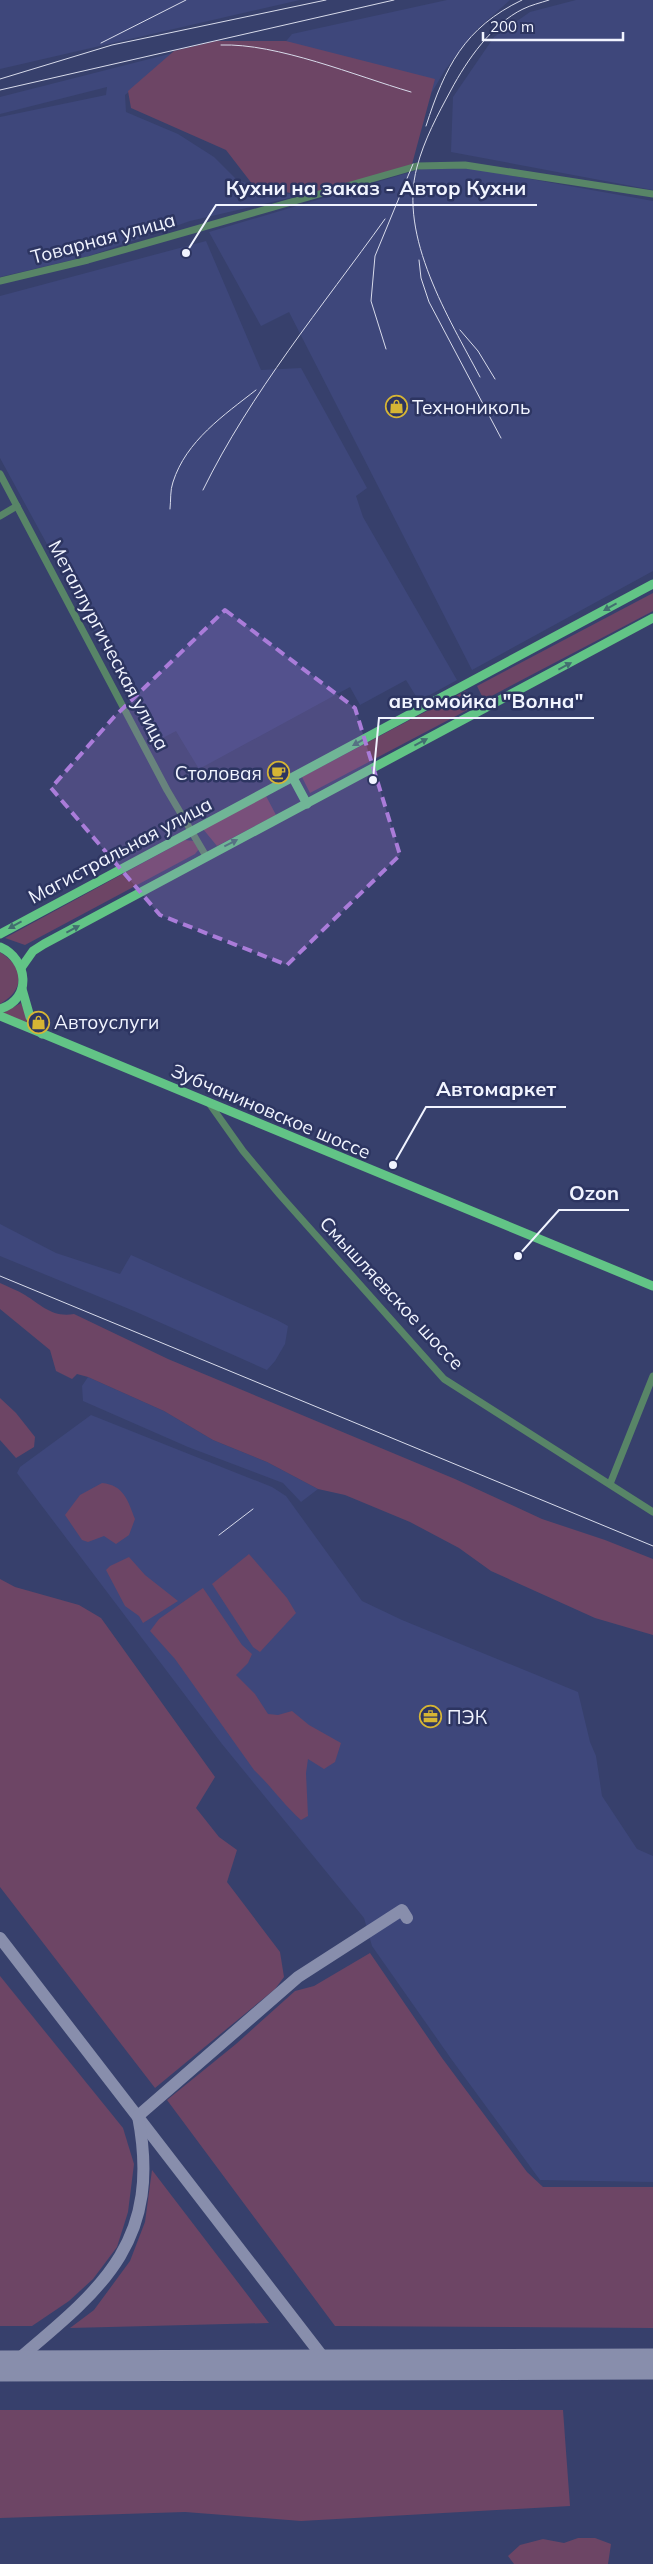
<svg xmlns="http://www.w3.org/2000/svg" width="653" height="2564" font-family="Mulish,sans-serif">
  <rect width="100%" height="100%" fill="#37406c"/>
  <g fill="#3e477b">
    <polygon points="0,0 300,0 0,69"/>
    <polygon points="447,0 510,0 476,30 445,70 432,92 354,70 283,45 292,34"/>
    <polygon points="576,0 653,0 653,190 451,152 453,97 494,37 530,12"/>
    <polygon points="173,53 125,95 126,112 178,134 214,157 237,180 278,193 302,195 190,221 89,256 0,277 0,117 106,95 107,87 0,114 0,97"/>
    <polygon points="464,167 653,201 653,571 472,670 289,312 261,326 209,232 421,169"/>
    <polygon points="206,241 261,370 301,368 367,488 356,496 363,517 457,680 419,701 406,680 360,705 350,687 199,769 176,731 155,742 0,458 0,296"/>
    <polygon points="0,1224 56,1253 120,1274 131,1255 277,1320 288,1326 285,1344 275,1361 267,1370 134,1311 0,1256"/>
    <polygon points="88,1377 164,1411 213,1440 267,1462 318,1489 301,1502 283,1483 188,1447 83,1401 82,1386"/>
    <polygon points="91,1415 272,1487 286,1496 362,1601 402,1620 578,1692 590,1742 596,1756 602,1796 637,1849 653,1856 653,2182 540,2180 452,2060 372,1946 364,1918 222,1744 17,1473 20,1467"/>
  </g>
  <g fill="#6d4565">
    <polygon points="216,41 286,41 435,79 411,168 309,197 253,185 226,150 131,108 128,91 174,51"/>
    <polygon points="653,593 653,611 484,700 477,686"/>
    <polygon points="465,691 473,707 310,793 302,777"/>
    <polygon points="266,796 276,815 217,846 203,829"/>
    <polygon points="185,840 194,841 199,849 195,854 25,945 5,938"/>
    <path d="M0 952C24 967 26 989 0 1004Z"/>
    <polygon points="21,1003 29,1023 1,1014"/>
    <path d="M0 1283C8 1287 17 1290 25 1295 41 1305 53 1318 74 1314L168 1359 455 1479 542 1519 605 1540 653 1559V1635L595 1618 491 1571 459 1548 410 1522 345 1495 318 1489 267 1462 213 1440 164 1411 88 1377 77 1374 72 1379 56 1371 50 1350 0 1309Z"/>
    <polygon points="0,1398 16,1413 35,1437 34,1447 16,1458 0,1440"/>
    <path d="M102 1483C124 1485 128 1501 135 1519L129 1535 116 1544 104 1536 88 1542 82 1540 65 1515 80 1495Z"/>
    <polygon points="249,1554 287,1598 296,1613 260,1652 253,1647 212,1584"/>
    <polygon points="129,1557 145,1575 178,1601 143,1623 139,1616 125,1606 106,1570 110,1566"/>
    <polygon points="0,1579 15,1587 79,1605 101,1618 215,1777 196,1808 219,1837 237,1850 227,1882 280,1952 284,1977 275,1989 155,2088 0,1887"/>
    <path d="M203 1588 242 1645 252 1654 248 1663 236 1675 255 1694 268 1714 278 1715 292 1711 309 1725 341 1743 335 1762 324 1769 308 1759 306 1773 308 1816 301 1820C284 1805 271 1786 254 1770L175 1659 150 1631 159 1619Z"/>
    <polygon points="370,1953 442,2058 527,2172 543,2187 653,2187 653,2328 335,2326 167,2100 236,2044 295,1991 314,1986"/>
    <polygon points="0,1976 123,2128 134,2164 128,2212 117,2247 93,2279 69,2301 32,2326 0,2326"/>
    <polygon points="152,2170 269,2323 70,2328 94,2310 130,2261 145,2222"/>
    <polygon points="0,2410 563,2410 570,2506 301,2521 185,2512 0,2518"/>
    <polygon points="578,2538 595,2538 611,2544 608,2564 514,2564 508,2556 520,2545 543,2539 564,2543"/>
  </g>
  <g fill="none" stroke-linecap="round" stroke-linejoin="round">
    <g stroke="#888eac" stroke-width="12">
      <polyline points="0,1938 329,2365"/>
      <path d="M10 2366C99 2291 163 2245 138 2116L298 1977 402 1910 407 1918"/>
    </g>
    <polyline stroke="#888eac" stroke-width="31" points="0,2366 653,2364"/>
    <g stroke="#588567" stroke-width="7">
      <polyline points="0,281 88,260 417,166 465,165 653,194"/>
      <polyline points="0,474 167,790 206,856"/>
      <polyline points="0,516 17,506"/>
      <polyline points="209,1103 243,1151 280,1195 444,1379 653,1512"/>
      <polyline points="610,1484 653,1376"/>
    </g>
    <g stroke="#62c486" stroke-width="9">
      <polyline points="293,778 307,804"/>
      <polyline points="0,934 653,584"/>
      <path d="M0 947C28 959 33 999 0 1009"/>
      <polyline points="21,968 33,951 44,944 653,618"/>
      <polyline points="22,989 30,1017 42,1034"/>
      <polyline points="0,1016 653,1286"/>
    </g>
    <g stroke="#d8dbeb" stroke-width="1">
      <polyline points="101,43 186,0"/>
      <path d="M221 45C277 43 356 76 411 92"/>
      <polyline points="0,79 112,45 326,0"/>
      <polyline points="0,90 394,0"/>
      <path d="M426 126C445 67 464 28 522 0"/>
      <polyline points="419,260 421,278 429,302 501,438"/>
      <polyline points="460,330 478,351 495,379"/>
      <polyline points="386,349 371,301 375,256 413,164"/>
      <path d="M480 377C449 318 398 237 417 167 424 140 438 114 451 90 467 60 492 24 523 9 531 5 540 3 549 0"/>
      <path d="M203 490C251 392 322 307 385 219"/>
      <path d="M170 509C171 500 170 490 173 482 186 441 224 415 256 390"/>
      <polyline points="0,1276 653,1546"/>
      <polyline points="219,1535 253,1509"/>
    </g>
  </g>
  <defs><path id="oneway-solid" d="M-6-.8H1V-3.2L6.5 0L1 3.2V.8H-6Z" transform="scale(1.25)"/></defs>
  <g fill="#426e70">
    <use href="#oneway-solid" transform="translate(610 607) rotate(151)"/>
    <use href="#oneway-solid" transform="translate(565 666) rotate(-28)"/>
    <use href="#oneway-solid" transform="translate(359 742) rotate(151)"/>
    <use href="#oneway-solid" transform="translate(421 742) rotate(-28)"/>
    <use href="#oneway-solid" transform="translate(231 843) rotate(-27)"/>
    <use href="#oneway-solid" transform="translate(15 925) rotate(151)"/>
    <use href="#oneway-solid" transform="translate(73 929) rotate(-28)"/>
  </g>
  <path fill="#aa7cd9" fill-opacity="0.2" stroke="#aa7cd9" stroke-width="4" stroke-dasharray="10 6" stroke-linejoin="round" d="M225 610 355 708 400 855 287 965 160 915 51 788 114 717Z"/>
  <defs>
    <symbol id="shop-ring" viewBox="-11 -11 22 22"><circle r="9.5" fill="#2d3561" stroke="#d6b534" stroke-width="1.5"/><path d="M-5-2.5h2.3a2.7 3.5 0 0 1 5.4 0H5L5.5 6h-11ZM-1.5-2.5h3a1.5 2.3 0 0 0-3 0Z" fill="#d6b534"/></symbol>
    <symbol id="cafe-ring" viewBox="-11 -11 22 22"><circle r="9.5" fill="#2d3561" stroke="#d6b534" stroke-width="1.5"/><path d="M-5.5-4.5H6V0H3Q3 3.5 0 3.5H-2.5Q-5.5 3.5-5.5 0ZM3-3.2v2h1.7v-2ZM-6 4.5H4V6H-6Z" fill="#d6b534"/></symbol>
    <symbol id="office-ring" viewBox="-11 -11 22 22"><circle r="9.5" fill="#2d3561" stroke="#d6b534" stroke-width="1.5"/><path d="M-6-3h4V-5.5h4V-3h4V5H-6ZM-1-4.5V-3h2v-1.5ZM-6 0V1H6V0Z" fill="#d6b534"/></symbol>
  </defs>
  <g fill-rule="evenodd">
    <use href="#shop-ring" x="384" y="394" width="25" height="25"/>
    <use href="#cafe-ring" x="266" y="760" width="25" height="25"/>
    <use href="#shop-ring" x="26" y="1010" width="25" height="25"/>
    <use href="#office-ring" x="418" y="1704" width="25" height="25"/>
  </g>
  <g text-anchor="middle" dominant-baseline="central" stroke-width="5" stroke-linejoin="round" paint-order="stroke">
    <g font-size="19" fill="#f1f4ff" stroke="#2d3561">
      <text transform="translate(103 238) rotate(-15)">Товарная улица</text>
      <text transform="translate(109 645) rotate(62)">Металлургическая улица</text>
      <text transform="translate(120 850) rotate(-28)">Магистральная улица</text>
      <text transform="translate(271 1111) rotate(23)">Зубчаниновское шоссе</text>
      <text transform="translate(392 1293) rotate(47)">Смышляевское шоссе</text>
    </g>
    <g font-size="19" fill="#f1f4ff" stroke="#2d3561" text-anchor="start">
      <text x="412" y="407">Технониколь</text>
      <text x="262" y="773" text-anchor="end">Столовая</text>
      <text x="54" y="1022">Автоуслуги</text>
      <text x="447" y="1717">ПЭК</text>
    </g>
  </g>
  <path fill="none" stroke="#f1f4ff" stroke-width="2" d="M186 253L216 205H537M373 780L379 718H594M393 1165L426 1107H566M518 1256L559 1210H629"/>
  <g fill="#f1f4ff" stroke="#2d3561" stroke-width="2">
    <circle cx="186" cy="253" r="5"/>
    <circle cx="373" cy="780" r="5"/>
    <circle cx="393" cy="1165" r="5"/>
    <circle cx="518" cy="1256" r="5"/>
  </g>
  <g font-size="20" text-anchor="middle" font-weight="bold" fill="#f1f4ff" stroke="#2d3561" stroke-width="5" stroke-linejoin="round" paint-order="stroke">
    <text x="376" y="195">Кухни на заказ - Автор Кухни</text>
    <text x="486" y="708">автомойка "Волна"</text>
    <text x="496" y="1096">Автомаркет</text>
    <text x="594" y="1200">Ozon</text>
  </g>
  <path d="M483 32v8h140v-8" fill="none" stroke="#f1f4ff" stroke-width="2.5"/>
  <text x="490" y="32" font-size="15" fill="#f1f4ff" stroke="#2d3561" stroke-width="4" paint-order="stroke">200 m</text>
</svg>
